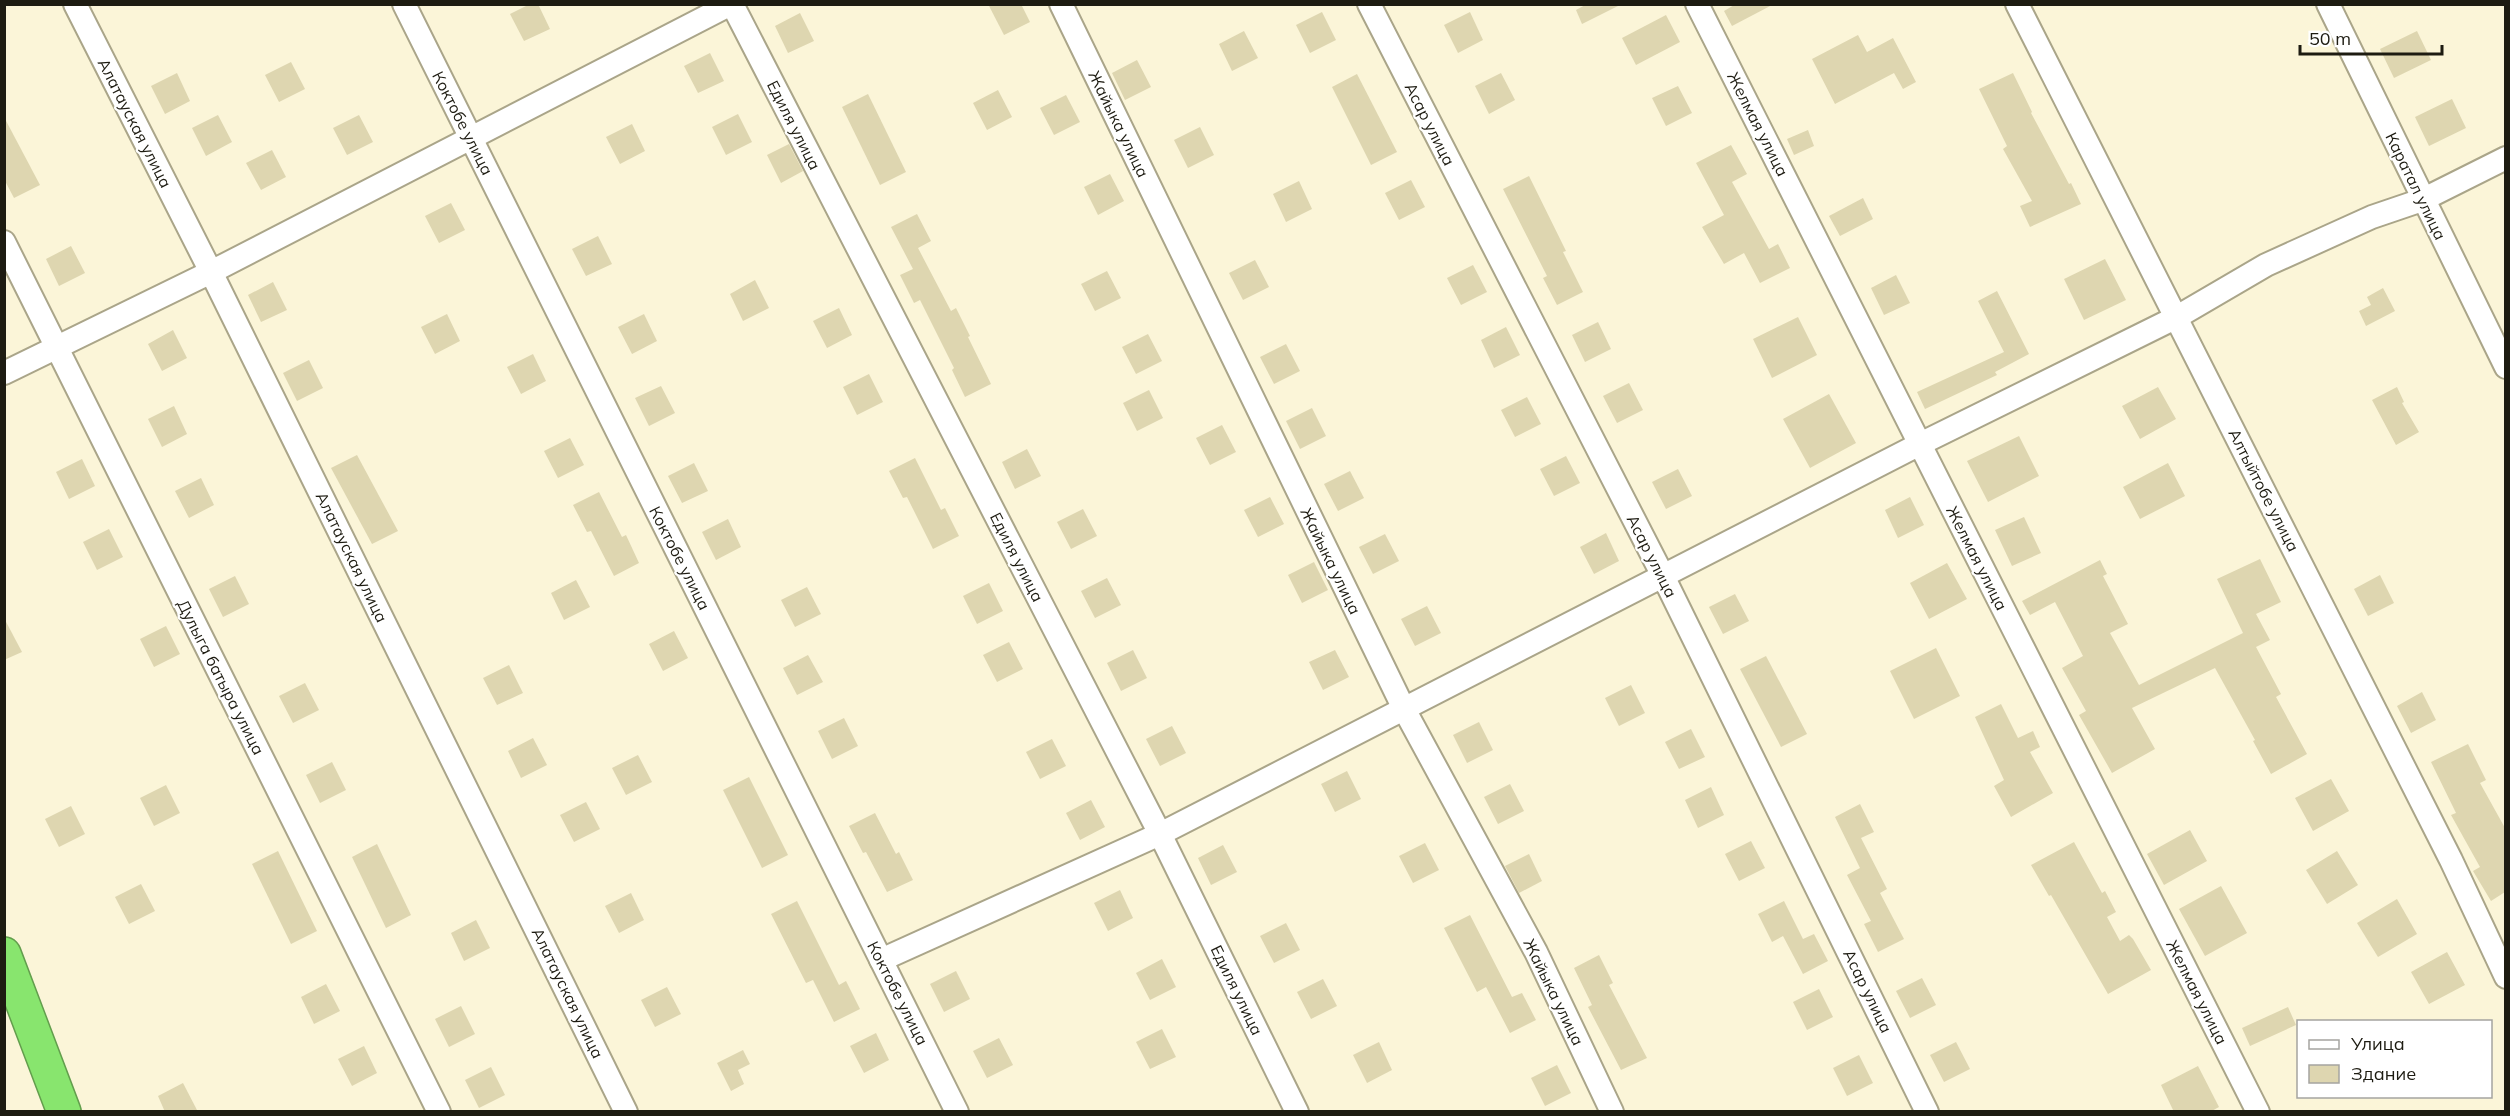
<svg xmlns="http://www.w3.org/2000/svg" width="2510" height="1116" font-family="Mulish,sans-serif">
  <rect width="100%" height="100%" fill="#fbf5d8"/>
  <g fill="#ded6b0">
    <polygon points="530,4 538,4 550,29 524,41 510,14"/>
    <polygon points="988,4 1021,4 1030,22 1004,35"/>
    <polygon points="1587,4 1622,4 1582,24 1576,10"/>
    <polygon points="1736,4 1774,4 1732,26 1724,11"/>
    <polygon points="1322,12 1336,40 1310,53 1296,25"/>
    <polygon points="1470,12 1483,40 1458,53 1444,25"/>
    <polygon points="800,13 814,41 788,53 775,26"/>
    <polygon points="1666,15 1680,42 1636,65 1622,38"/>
    <polygon points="1244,31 1258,58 1232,71 1219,44"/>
    <polygon points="2417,31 2431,60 2394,78 2380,49"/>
    <polygon points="1858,35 1867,52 1893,38 1916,82 1903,89 1894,73 1835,104 1812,59"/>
    <polygon points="710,53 724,81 698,93 684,66"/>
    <polygon points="1137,60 1151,87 1125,100 1112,73"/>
    <polygon points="291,62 305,89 279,102 265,75"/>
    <polygon points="177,73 190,101 165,114 151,86"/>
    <polygon points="1501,73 1515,100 1489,114 1475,86"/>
    <polygon points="2013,73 2032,112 2031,113 2069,184 2071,183 2081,204 2030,227 2020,206 2032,201 2003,149 2007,146 1979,89"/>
    <polygon points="1357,74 1397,152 1371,165 1332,87"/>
    <polygon points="1678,86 1692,113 1666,126 1652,98"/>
    <polygon points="998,90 1012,117 987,130 973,103"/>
    <polygon points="868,94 906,172 880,185 842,107"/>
    <polygon points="1066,95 1080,122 1054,135 1040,108"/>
    <polygon points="2452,99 2466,128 2429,146 2415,117"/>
    <polygon points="738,114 752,142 726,155 712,127"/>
    <polygon points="218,115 232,142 206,156 192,128"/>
    <polygon points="359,115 373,142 347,155 333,128"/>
    <polygon points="4,117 40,185 14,198 4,179"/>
    <polygon points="632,124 645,151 620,164 606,137"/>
    <polygon points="1200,127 1214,155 1188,168 1174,140"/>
    <polygon points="1808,130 1814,146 1794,155 1787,139"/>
    <polygon points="789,144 803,171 781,183 767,155"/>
    <polygon points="1731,145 1747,174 1732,182 1769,249 1778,244 1790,268 1760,283 1744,253 1724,264 1702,227 1724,215 1696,163"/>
    <polygon points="272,150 286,177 261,190 246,163"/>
    <polygon points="1110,174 1124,201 1098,215 1084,187"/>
    <polygon points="1529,176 1566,251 1563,252 1583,292 1557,305 1543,278 1547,276 1503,189"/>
    <polygon points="1411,180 1425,207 1399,220 1385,193"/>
    <polygon points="1299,181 1312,209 1286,222 1273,194"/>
    <polygon points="1863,198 1873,219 1840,236 1829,216"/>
    <polygon points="451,203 465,230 439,243 425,216"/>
    <polygon points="917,214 931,241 918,248 951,311 956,308 970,336 968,337 991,384 965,397 952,370 954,368 920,300 914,303 900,275 913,269 891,227"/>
    <polygon points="598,236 612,264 586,276 572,249"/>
    <polygon points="71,246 85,273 59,286 46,259"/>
    <polygon points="2105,259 2126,300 2084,320 2064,279"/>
    <polygon points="1255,260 1269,287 1243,300 1229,273"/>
    <polygon points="1473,265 1487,292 1461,305 1447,278"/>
    <polygon points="1107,271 1121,298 1095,311 1081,284"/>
    <polygon points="1896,275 1910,303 1884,315 1871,288"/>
    <polygon points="755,280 769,308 743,321 730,294"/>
    <polygon points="273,282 287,310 261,322 248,295"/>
    <polygon points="2383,288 2395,311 2366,326 2359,311 2371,305 2367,297"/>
    <polygon points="1997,291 2029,354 1995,372 1997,375 1925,409 1917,392 2004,352 1978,301"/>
    <polygon points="839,308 852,335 827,348 813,321"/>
    <polygon points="447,314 460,341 435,354 421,327"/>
    <polygon points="644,314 657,341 632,354 618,327"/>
    <polygon points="1798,317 1817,355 1772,378 1753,339"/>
    <polygon points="1598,322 1611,349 1585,362 1572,335"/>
    <polygon points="1506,327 1520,355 1494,368 1481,340"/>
    <polygon points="173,330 187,358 162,371 148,344"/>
    <polygon points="1148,334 1162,361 1136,374 1122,347"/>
    <polygon points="1286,344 1300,371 1274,384 1260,357"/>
    <polygon points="533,354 546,381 521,394 507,367"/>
    <polygon points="309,360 323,388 297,401 283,373"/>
    <polygon points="869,374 883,402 857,415 843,387"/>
    <polygon points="1629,383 1643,410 1617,423 1603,396"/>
    <polygon points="661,386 675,413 649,426 635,398"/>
    <polygon points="2158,387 2176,419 2140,439 2122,406"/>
    <polygon points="2397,387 2404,402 2402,403 2419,432 2396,445 2372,400"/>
    <polygon points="1149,390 1163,418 1137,431 1123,403"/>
    <polygon points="1829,394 1856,443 1810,468 1783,419"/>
    <polygon points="1527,397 1541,424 1515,437 1501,410"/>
    <polygon points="174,406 187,434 162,447 148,419"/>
    <polygon points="1312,408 1326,436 1300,449 1286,421"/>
    <polygon points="1222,425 1236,452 1210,465 1196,438"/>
    <polygon points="2019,436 2039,476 1988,502 1967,461"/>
    <polygon points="570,438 584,465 558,478 544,451"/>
    <polygon points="1027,449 1041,476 1015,489 1002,462"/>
    <polygon points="357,455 398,531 372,544 331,468"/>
    <polygon points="1566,456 1580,483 1554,496 1540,469"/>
    <polygon points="915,458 941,510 945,508 959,536 933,549 907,497 903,498 889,471"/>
    <polygon points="82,459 95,486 69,499 56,472"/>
    <polygon points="694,463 708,491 682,503 668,476"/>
    <polygon points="2168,463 2185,496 2140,519 2123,487"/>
    <polygon points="1678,469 1692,496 1666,509 1652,482"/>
    <polygon points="1350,471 1364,498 1338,511 1324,484"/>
    <polygon points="201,478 214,505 189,518 175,491"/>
    <polygon points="599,492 622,537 626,535 639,563 614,576 591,531 587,532 573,505"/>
    <polygon points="1270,497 1284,524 1258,537 1244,510"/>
    <polygon points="1910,497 1924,525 1898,538 1885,510"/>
    <polygon points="1083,509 1097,536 1071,549 1057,522"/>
    <polygon points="2024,517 2041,553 2012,566 1995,530"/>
    <polygon points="728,519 741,547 716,560 702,532"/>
    <polygon points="109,529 123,557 97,570 83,542"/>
    <polygon points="1606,533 1619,561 1594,574 1580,547"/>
    <polygon points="1385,534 1399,561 1373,574 1359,547"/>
    <polygon points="2260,559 2281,602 2256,614 2270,640 2256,647 2281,694 2276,697 2307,754 2271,774 2253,741 2255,740 2215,668 2132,708 2155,749 2112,773 2079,715 2086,711 2062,668 2083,656 2055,602 2030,615 2022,601 2100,560 2107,574 2103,576 2128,624 2110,633 2139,685 2243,633 2217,579"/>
    <polygon points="1314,562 1328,590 1302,603 1288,575"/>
    <polygon points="1947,563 1967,599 1929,619 1910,583"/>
    <polygon points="2380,575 2394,603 2368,616 2354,589"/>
    <polygon points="235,576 249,604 223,617 209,589"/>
    <polygon points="1107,578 1121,605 1095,618 1081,591"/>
    <polygon points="576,580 590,607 564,620 551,593"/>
    <polygon points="989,583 1003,611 977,624 963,596"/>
    <polygon points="807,587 821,614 795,627 781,600"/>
    <polygon points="1735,594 1749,621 1723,634 1709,607"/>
    <polygon points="1427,606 1441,633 1415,646 1401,619"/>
    <polygon points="4,618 22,652 4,660"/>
    <polygon points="166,626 180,654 154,667 140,639"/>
    <polygon points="674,631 688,658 663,671 649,644"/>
    <polygon points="1009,642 1023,669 997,682 983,655"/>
    <polygon points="1936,648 1960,696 1914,719 1890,671"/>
    <polygon points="1133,650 1147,678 1121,691 1107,663"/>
    <polygon points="1335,650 1349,677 1323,690 1309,662"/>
    <polygon points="808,655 823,682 797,695 783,668"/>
    <polygon points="1766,656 1807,734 1781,747 1740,669"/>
    <polygon points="509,665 523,693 497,705 483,678"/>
    <polygon points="305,683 319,710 293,723 279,696"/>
    <polygon points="1631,685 1645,713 1619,726 1605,698"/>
    <polygon points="2422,692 2436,720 2411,733 2397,706"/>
    <polygon points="2001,704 2018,738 2033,731 2040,747 2030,752 2053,793 2011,817 1994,786 2004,780 1975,717"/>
    <polygon points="844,718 858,746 832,759 818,731"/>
    <polygon points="1479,722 1493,750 1467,763 1453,735"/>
    <polygon points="1172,726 1186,753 1160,766 1146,739"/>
    <polygon points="1691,729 1705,757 1679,769 1665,742"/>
    <polygon points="533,738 547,765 521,778 508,751"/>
    <polygon points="1052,739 1066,766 1040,779 1026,752"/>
    <polygon points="2468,744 2486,780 2480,783 2505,828 2505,892 2491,901 2473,871 2480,867 2451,815 2456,813 2431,762"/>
    <polygon points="638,755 652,782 626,795 612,768"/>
    <polygon points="332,762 346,790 320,803 306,775"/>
    <polygon points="1347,771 1361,799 1335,812 1321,784"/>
    <polygon points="749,777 788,855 762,868 723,790"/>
    <polygon points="2331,779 2349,811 2313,831 2295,798"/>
    <polygon points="1510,784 1524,811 1498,824 1484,797"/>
    <polygon points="166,785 180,813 154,826 140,798"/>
    <polygon points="1711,787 1724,815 1698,828 1685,800"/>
    <polygon points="1091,800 1105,827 1080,840 1066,813"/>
    <polygon points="586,802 600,829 574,842 560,815"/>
    <polygon points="1860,804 1874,832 1861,838 1887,889 1880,893 1904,939 1878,952 1864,924 1871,921 1847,875 1860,868 1835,817"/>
    <polygon points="71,806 85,834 59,847 45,819"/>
    <polygon points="875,813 896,854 899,852 913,880 887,892 866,852 863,853 849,826"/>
    <polygon points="2190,830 2207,861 2164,885 2147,854"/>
    <polygon points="1751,841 1765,868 1739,881 1725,854"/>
    <polygon points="2074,842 2102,893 2105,891 2116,912 2107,917 2120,941 2129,935 2133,939 2151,970 2108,994 2051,895 2049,896 2031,865"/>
    <polygon points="1425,843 1439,870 1413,883 1399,856"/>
    <polygon points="377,844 411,915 386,928 352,857"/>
    <polygon points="1223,845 1237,872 1211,885 1198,858"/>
    <polygon points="278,851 317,931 291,944 252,864"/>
    <polygon points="2337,851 2358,885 2327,904 2306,870"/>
    <polygon points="1529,854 1542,881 1519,893 1505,866"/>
    <polygon points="141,884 155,911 129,924 115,897"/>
    <polygon points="2221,886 2247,933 2205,956 2179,909"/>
    <polygon points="1120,890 1133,918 1108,931 1094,903"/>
    <polygon points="631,893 644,920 619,933 605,906"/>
    <polygon points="2397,899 2417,934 2378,957 2357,923"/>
    <polygon points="797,901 839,985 846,981 860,1009 834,1022 813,980 806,983 771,914"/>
    <polygon points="1784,901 1803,939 1814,934 1828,961 1803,974 1783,936 1772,942 1758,914"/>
    <polygon points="1470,915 1512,997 1522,993 1536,1020 1510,1033 1486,987 1477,992 1444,928"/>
    <polygon points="476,920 490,948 464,961 451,933"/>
    <polygon points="1286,923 1300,950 1274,963 1260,936"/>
    <polygon points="2447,952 2465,985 2429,1004 2411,972"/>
    <polygon points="1599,955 1613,983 1609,985 1647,1058 1621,1070 1588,1007 1592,1005 1574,968"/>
    <polygon points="1162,959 1176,987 1150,1000 1136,973"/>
    <polygon points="956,971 970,999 944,1012 930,984"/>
    <polygon points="1922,978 1936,1005 1910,1018 1896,991"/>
    <polygon points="1323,979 1337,1006 1311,1019 1297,992"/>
    <polygon points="326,984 340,1011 314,1024 301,997"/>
    <polygon points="667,987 681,1014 655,1027 641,1000"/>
    <polygon points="1819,989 1833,1017 1807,1030 1793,1002"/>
    <polygon points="461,1006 475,1034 449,1047 435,1019"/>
    <polygon points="2288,1007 2296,1025 2250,1046 2242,1028"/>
    <polygon points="1162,1029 1176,1057 1150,1069 1136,1042"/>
    <polygon points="876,1033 889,1060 864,1073 850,1046"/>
    <polygon points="999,1038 1013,1065 987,1078 973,1051"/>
    <polygon points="1379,1042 1392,1070 1367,1083 1353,1055"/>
    <polygon points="1956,1042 1970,1069 1944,1082 1930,1055"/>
    <polygon points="364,1046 377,1073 352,1086 338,1059"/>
    <polygon points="743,1050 750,1064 738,1070 744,1084 731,1091 717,1063"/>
    <polygon points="1859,1055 1873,1083 1847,1096 1833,1068"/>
    <polygon points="1557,1065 1571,1093 1545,1106 1531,1078"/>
    <polygon points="2198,1066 2219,1107 2210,1112 2174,1112 2161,1085"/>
    <polygon points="491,1067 505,1095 479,1108 465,1080"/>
    <polygon points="183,1083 198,1112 165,1112 158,1096"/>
  </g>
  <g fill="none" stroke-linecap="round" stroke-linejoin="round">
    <defs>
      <g id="street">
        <polyline points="75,4 211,272 626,1112"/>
        <polyline points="404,4 957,1112"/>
        <polyline points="732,4 1160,834 1297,1112"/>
        <polyline points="1061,4 1404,709 1536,952 1612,1112"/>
        <polyline points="1369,4 1663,576 1927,1112"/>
        <polyline points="1697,4 2258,1112"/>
        <polyline points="2017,4 2451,860 2506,977"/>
        <polyline points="2328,4 2506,367"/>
        <polyline points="4,242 439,1112"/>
        <polyline points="4,373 211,272 731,4"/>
        <polyline points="881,960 1160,834 1920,444 2177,317 2266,265 2372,217 2422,200 2506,158"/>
      </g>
      <polyline id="highway" points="4,954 64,1112"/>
    </defs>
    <use href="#street" stroke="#aaa589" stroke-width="26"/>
    <use href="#highway" stroke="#639e4d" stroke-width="36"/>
    <use href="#street" stroke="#fff" stroke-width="22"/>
    <use href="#highway" stroke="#88e56e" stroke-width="33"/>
  </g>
  <g text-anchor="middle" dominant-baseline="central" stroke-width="4.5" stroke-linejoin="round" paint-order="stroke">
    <g font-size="16" fill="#1d1b11" stroke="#fff">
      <text transform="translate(135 123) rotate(63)">Алатауская улица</text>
      <text transform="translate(463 123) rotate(63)">Коктобе улица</text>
      <text transform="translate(1119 124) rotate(64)">Жайыка улица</text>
      <text transform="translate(1430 124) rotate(63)">Асар улица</text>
      <text transform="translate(1758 124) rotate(63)">Желмая улица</text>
      <text transform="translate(794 125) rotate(63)">Едиля улица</text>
      <text transform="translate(2416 186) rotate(64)">Каратал улица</text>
      <text transform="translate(2264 490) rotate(63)">Алтыйтобе улица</text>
      <text transform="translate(1652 556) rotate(63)">Асар улица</text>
      <text transform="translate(352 557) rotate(64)">Алатауская улица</text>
      <text transform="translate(1017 557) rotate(63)">Едиля улица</text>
      <text transform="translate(680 558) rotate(63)">Коктобе улица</text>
      <text transform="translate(1977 558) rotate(63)">Желмая улица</text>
      <text transform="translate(1331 561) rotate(64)">Жайыка улица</text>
      <text transform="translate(221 677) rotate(63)">Дулыга батыра улица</text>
      <text transform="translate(1237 990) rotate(64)">Едиля улица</text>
      <text transform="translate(1868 991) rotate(64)">Асар улица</text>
      <text transform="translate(1554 992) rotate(64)">Жайыка улица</text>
      <text transform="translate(2197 992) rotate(63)">Желмая улица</text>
      <text transform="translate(568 993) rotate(64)">Алатауская улица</text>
      <text transform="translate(898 993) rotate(63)">Коктобе улица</text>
    </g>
  </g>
  <rect width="2510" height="1116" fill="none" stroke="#1d1b11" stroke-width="12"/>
  <rect x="2297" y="1020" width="195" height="78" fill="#ffffff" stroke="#a5a4a0" stroke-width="1.5"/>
  <rect x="2309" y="1040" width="30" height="9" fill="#ffffff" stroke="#a5a4a0" stroke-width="1.5"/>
  <text x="2351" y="1050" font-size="18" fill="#1d1b11">Улица</text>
  <rect x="2309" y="1065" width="30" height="18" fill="#ded6b0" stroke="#a5a4a0" stroke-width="1.5"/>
  <text x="2351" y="1080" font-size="18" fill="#1d1b11">Здание</text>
  <path d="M2300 45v9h142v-9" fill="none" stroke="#1d1b11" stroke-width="3"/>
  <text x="2309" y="45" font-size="18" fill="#1d1b11" stroke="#ffffff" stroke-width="4.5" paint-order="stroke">50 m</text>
</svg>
